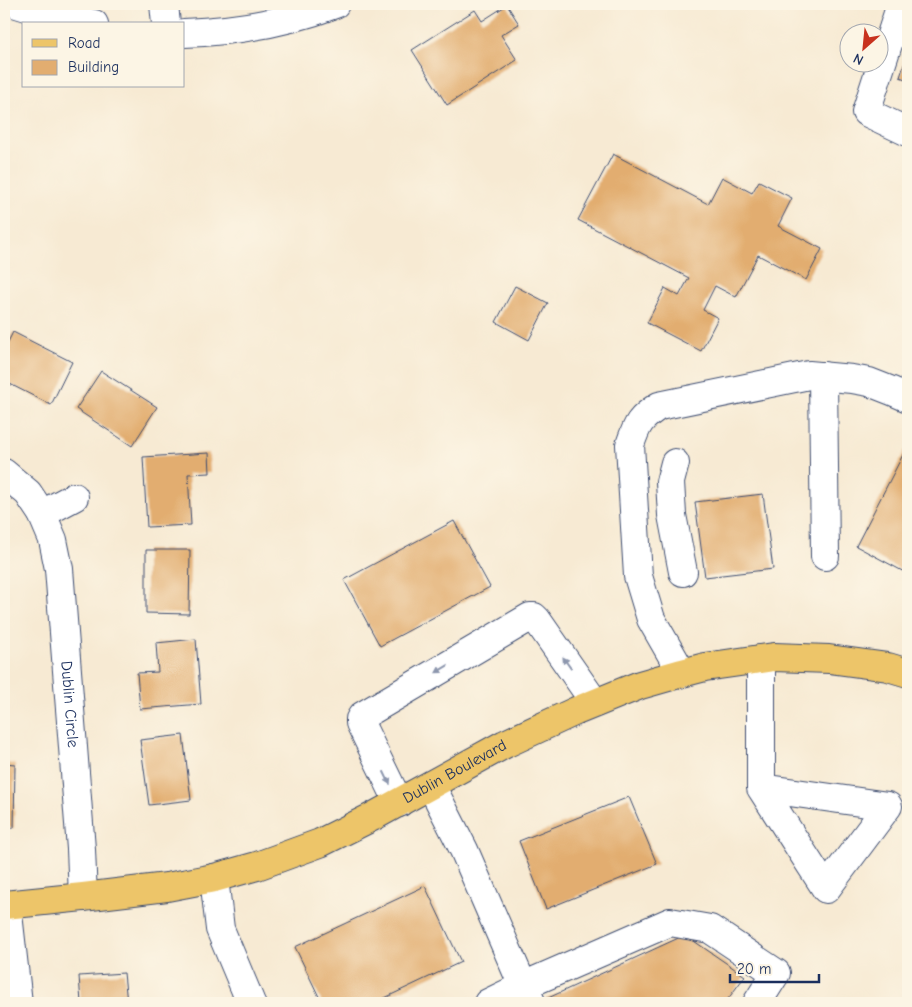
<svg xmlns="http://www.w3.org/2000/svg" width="912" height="1007" font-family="'Comic Neue',sans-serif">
  <rect width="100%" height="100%" fill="#fcf5e5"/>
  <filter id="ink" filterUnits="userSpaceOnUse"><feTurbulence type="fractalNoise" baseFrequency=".02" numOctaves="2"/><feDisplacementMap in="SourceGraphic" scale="10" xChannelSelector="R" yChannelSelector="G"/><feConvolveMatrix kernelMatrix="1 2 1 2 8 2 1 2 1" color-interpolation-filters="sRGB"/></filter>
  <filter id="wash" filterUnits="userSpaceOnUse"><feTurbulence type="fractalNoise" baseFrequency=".0096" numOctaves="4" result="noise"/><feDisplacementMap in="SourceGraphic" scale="20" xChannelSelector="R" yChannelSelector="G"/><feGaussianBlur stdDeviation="1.12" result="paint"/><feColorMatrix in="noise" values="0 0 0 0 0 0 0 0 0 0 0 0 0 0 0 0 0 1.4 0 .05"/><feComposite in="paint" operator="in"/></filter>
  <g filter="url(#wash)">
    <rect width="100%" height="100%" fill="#f7ead3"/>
    <g id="blocks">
      <g fill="#e2ad70">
        <polygon points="507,5 519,24 501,35 517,60 447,105 412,50 475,10 482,21"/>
        <polygon points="908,53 908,80 900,77"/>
        <polygon points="613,154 708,204 722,177 752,193 759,181 792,198 778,226 822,249 806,280 758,255 736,297 715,286 703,310 718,318 701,351 647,323 665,288 679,296 689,278 578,220"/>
        <polygon points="515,286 548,303 529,340 496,322"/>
        <polygon points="13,332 72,362 51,405 4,381 4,350"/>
        <polygon points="101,371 157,407 132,446 76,409"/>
        <polygon points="908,445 908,574 856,546"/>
        <polygon points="209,453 210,473 188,474 191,525 147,527 143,457"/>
        <polygon points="763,494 773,569 705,577 695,502"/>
        <polygon points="454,521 490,587 380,646 344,580"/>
        <polygon points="146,550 190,550 189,614 146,613"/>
        <polygon points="196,639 201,704 140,709 137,673 158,672 156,643"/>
        <polygon points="183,735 191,800 149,805 140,740"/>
        <polygon points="4,763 15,764 14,828 4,828"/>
        <polygon points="629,797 657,864 546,909 519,841"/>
        <polygon points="425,886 461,962 374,1003 322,1003 295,947"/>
        <polygon points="685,935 745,976 725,1003 548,1003 546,999"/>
        <polygon points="124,973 127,1003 81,1003 79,976"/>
      </g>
    </g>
  </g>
  <g filter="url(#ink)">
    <use href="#blocks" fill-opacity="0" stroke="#3c4b70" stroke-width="1"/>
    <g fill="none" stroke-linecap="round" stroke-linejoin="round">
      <defs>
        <g id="minor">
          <polyline points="17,4 53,15 94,24"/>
          <polyline points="164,4 166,24"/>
          <polyline points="901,4 866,112 908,132"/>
          <path d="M184 33C236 31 286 23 335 4"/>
          <polyline points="823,376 825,556"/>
          <polyline points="675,463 670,482 672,515 683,572"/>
          <path id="s1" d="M4 473 28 493 42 514 53 540 59 569 81 849 83 897"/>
          <polyline points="42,514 74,497"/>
          <path d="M682 673 651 619 638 576 630 445C637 424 640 418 659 406L809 375 852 379 869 382 892 391 908 398"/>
          <polyline points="431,785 464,850 523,986 670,922 710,929 776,973 757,1003"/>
          <polyline points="761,788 888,806 826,889 761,788 761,659"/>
          <polyline points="399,803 360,723 360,719 362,716 530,617 534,617 537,620 595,703"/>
          <polyline points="214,878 220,929 251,1003"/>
          <polyline points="7,905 18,1003"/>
          <polyline points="488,1003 523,986 531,1002"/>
        </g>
        <g id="major">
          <path id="s2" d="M4 905 83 897 167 887 214 878 257 866 320 843 374 816 505 744 576 711 640 685 682 673 705 667 774 657 829 659 888 667 908 673"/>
        </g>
      </defs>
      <use href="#minor" stroke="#3c4b70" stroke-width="30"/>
      <use href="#major" stroke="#3c4b70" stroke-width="30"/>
      <use href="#minor" stroke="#fff" stroke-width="28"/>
      <use href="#major" stroke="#edc569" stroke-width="28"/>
    </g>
    <defs><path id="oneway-solid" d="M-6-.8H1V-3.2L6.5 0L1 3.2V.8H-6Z" transform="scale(1.25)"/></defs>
    <g fill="#8d97ae">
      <use href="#oneway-solid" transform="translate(567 663) rotate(-125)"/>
      <use href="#oneway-solid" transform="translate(442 669) rotate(149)"/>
      <use href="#oneway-solid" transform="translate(387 778) rotate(64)"/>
    </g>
  </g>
  <g text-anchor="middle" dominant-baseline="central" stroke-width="4" stroke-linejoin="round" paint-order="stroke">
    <g font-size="16" fill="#1b2f5e" stroke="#fcf5e5">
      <text stroke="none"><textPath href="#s1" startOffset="250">Dublin Circle</textPath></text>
      <text stroke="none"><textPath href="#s2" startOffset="476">Dublin Boulevard</textPath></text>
    </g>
  </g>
  <rect width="912" height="1007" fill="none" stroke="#fcf5e5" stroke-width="20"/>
  <rect x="22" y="22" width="162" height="65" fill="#fcf5e5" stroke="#a2a6af"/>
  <rect x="32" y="39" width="25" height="8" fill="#edc569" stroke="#a2a6af"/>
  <text x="68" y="48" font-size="15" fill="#1b2f5e">Road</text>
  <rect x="32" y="60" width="25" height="15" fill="#e2ad70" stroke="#a2a6af"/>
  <text x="68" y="72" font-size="15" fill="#1b2f5e">Building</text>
  <g transform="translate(864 48) rotate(207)"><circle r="24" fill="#fcf5e5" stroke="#a2a6af"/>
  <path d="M0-4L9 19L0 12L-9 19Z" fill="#c8321e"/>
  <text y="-8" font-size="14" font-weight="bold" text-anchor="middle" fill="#1b2f5e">N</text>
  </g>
  <path d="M730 974v8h89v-8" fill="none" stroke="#1b2f5e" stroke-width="2.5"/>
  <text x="737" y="974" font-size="15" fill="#1b2f5e" stroke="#fcf5e5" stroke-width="4" paint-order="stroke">20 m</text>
</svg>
